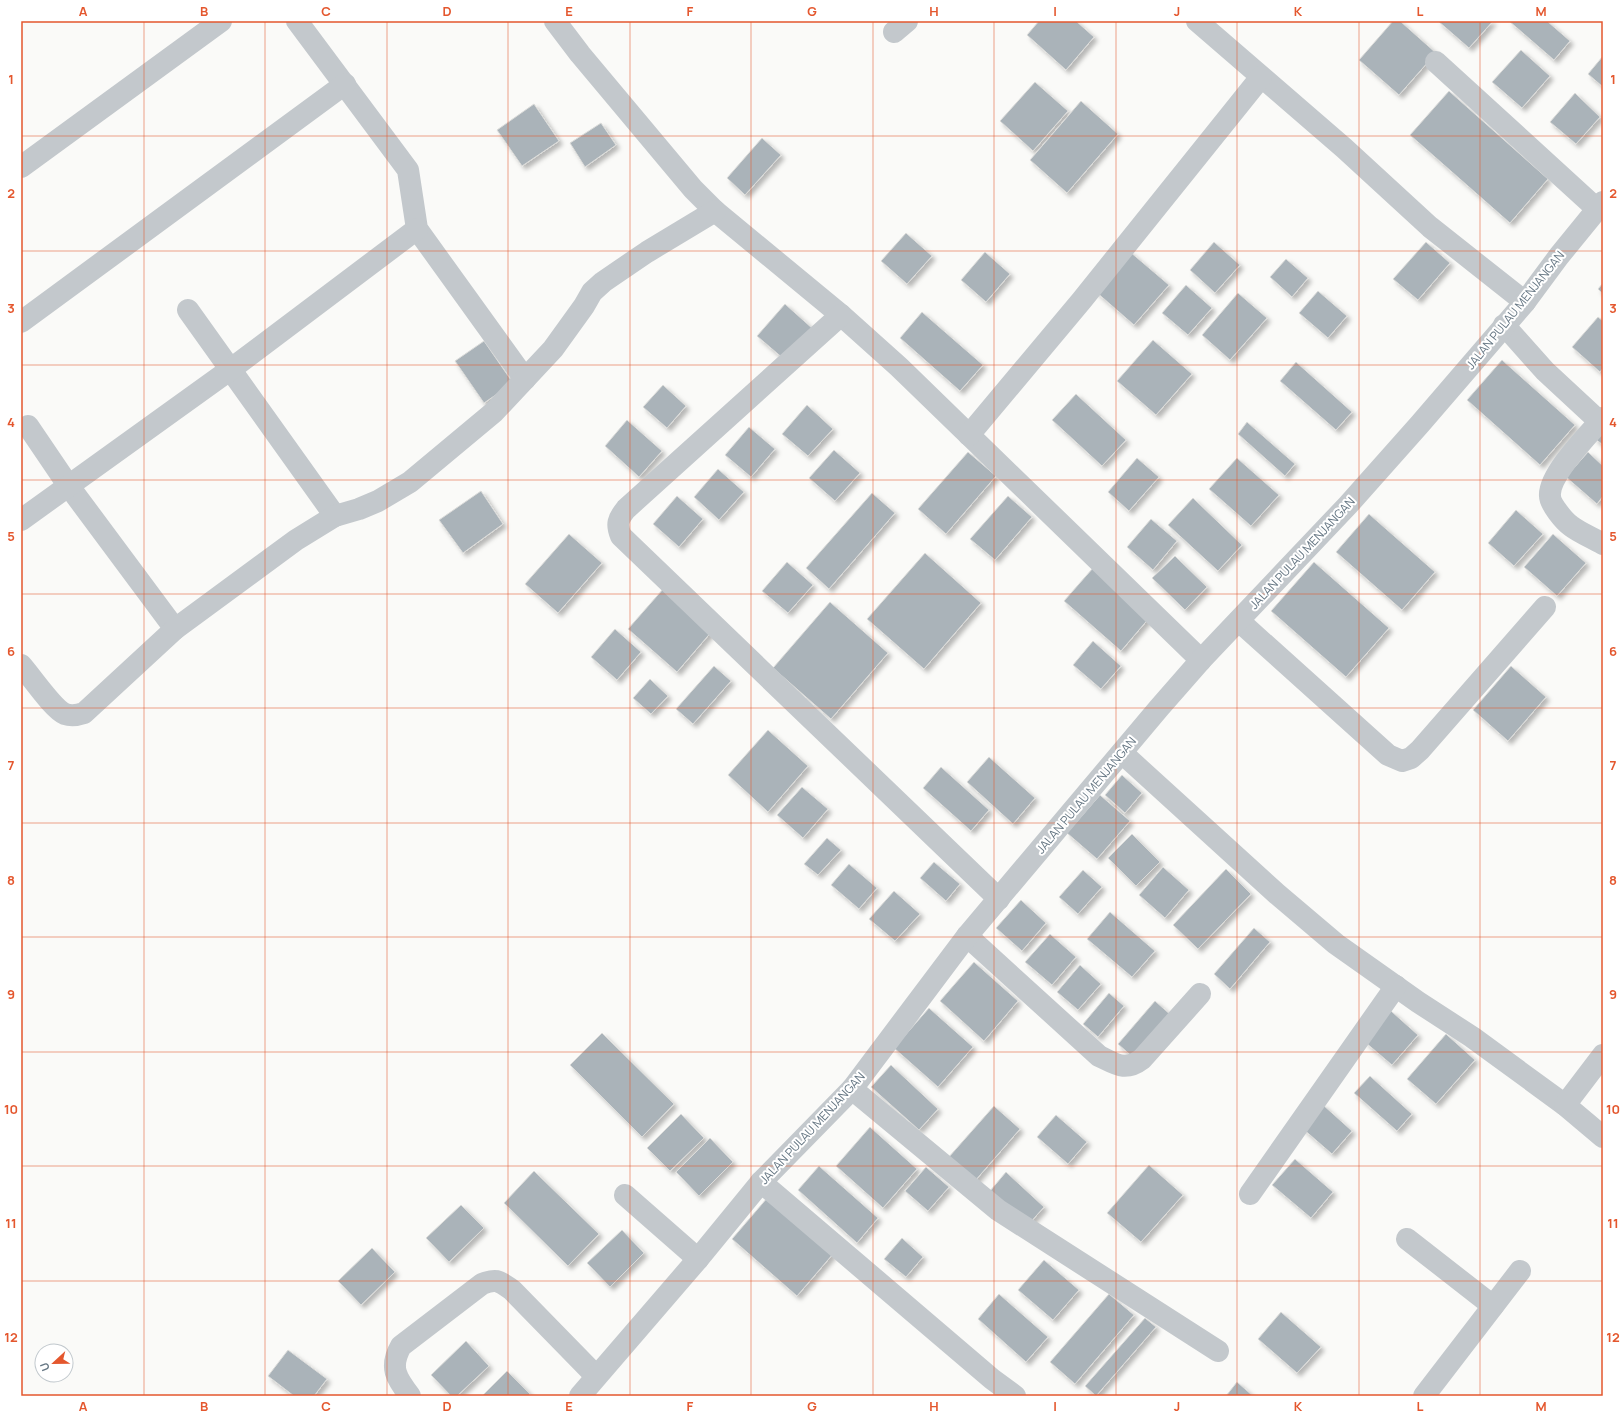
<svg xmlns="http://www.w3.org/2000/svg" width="1624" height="1417" font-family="Manrope,sans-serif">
  <defs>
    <filter id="shadow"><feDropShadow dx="3.5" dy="3.5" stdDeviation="2" flood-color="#0004"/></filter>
  </defs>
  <rect width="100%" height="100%" fill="#fafaf8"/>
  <g fill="#aab3b9" stroke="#dcdcda" filter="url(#shadow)">
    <polygon points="1039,21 1076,21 1094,37 1066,70 1027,35"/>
    <polygon points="1393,21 1400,21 1436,53 1399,95 1359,60"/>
    <polygon points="1438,21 1493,21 1469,48"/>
    <polygon points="1509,21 1547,21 1570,41 1554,60"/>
    <polygon points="1521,50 1550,76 1522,108 1492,82"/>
    <polygon points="1603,56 1603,87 1588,74"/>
    <polygon points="1035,82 1068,111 1033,151 1000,121"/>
    <polygon points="1449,91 1548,179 1510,223 1410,135"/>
    <polygon points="1575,93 1600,117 1576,144 1550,122"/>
    <polygon points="1081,101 1118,134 1067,193 1030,160"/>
    <polygon points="534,104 559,141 522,166 497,130"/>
    <polygon points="601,123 616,145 585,167 570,143"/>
    <polygon points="762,138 781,155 745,195 727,178"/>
    <polygon points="906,233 932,256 907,284 881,261"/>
    <polygon points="1214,242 1240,265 1215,293 1190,270"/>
    <polygon points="1426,242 1450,263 1418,300 1393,279"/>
    <polygon points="1129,251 1169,285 1134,325 1095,291"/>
    <polygon points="985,252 1010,274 986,302 961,280"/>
    <polygon points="1286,259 1308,278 1292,297 1270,277"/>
    <polygon points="1603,283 1603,294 1598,289"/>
    <polygon points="1186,285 1212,308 1188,335 1162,313"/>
    <polygon points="1318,291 1347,316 1328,338 1299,313"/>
    <polygon points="1238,293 1267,318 1230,360 1202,335"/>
    <polygon points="785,304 813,329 785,360 757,336"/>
    <polygon points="922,312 983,365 960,391 900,338"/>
    <polygon points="1598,317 1603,321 1603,368 1600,372 1572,347"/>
    <polygon points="1153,340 1192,374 1156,415 1117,381"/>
    <polygon points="484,341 513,383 484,403 455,361"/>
    <polygon points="1502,360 1575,425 1540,465 1467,400"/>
    <polygon points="1296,362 1352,412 1336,430 1280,381"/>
    <polygon points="663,385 686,406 667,428 643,407"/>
    <polygon points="1076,394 1126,440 1102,466 1052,420"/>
    <polygon points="807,405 833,429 808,456 782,434"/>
    <polygon points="627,420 662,451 639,477 605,446"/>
    <polygon points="1247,422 1295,464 1285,476 1238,434"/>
    <polygon points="749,427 775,449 751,477 725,455"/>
    <polygon points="1603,428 1603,445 1594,438"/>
    <polygon points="834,450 860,473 835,501 809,478"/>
    <polygon points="968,452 996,476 946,534 918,509"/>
    <polygon points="1588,452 1603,466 1603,496 1597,504 1566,477"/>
    <polygon points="1137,458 1159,477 1129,511 1108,492"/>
    <polygon points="1237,458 1279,495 1251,526 1209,489"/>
    <polygon points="718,469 744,492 719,520 694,497"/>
    <polygon points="481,491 503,524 463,553 439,520"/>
    <polygon points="872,493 895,513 829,589 806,568"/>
    <polygon points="677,496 703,519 679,547 653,524"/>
    <polygon points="1008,496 1032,517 995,560 970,539"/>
    <polygon points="1193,498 1242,545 1218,571 1168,525"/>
    <polygon points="1516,510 1543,534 1514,566 1488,543"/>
    <polygon points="1369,514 1435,572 1402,610 1336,552"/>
    <polygon points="1151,519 1177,541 1153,570 1127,547"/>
    <polygon points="569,534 602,563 558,613 525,584"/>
    <polygon points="1553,534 1586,563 1557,596 1524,567"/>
    <polygon points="925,553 981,603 924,669 867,619"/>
    <polygon points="1175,556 1207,587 1185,610 1152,578"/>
    <polygon points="787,562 813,585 788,613 762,591"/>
    <polygon points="1314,562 1389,628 1346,677 1271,611"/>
    <polygon points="1093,568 1150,617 1121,651 1064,601"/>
    <polygon points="664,588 713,630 677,672 628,629"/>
    <polygon points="830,602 888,653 831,719 773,668"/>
    <polygon points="615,629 641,652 617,680 591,657"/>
    <polygon points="1093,641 1121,666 1101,689 1073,665"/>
    <polygon points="714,666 731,681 693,724 676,709"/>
    <polygon points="1511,666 1546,697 1508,741 1473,710"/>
    <polygon points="650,679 668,696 651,714 633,698"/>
    <polygon points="768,730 808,766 768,812 728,775"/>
    <polygon points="989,757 1035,798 1013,824 967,782"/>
    <polygon points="941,767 989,810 971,831 923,788"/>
    <polygon points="1122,775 1142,793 1125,813 1105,795"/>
    <polygon points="802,787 828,809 803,838 777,815"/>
    <polygon points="1100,795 1130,821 1097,859 1067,833"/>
    <polygon points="1132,834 1160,862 1136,886 1108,858"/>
    <polygon points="827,838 841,850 818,875 804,864"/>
    <polygon points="934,862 960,884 946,901 920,878"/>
    <polygon points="849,864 877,888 859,909 831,885"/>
    <polygon points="1163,867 1189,890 1165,918 1139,895"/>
    <polygon points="1226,869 1251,894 1198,949 1173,925"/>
    <polygon points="1083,870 1102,887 1078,914 1059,897"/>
    <polygon points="894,891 920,914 895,941 869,919"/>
    <polygon points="1021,900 1046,923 1022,951 996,928"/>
    <polygon points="1110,912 1155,951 1132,977 1087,939"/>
    <polygon points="1254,928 1270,942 1230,989 1214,974"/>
    <polygon points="1050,934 1076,957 1052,985 1025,962"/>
    <polygon points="974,962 1018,1001 984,1041 940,1001"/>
    <polygon points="1080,965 1101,984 1078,1010 1057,992"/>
    <polygon points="1109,993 1124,1006 1098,1037 1083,1024"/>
    <polygon points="1155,1001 1172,1016 1135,1059 1118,1044"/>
    <polygon points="929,1008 973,1047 938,1087 894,1048"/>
    <polygon points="1391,1011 1418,1035 1392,1065 1365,1042"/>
    <polygon points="602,1033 674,1104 642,1137 570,1065"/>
    <polygon points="1446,1034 1475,1060 1436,1104 1407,1079"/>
    <polygon points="891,1065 938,1109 919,1130 871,1087"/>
    <polygon points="1370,1076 1412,1114 1397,1131 1354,1093"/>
    <polygon points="1322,1104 1352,1131 1332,1154 1302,1128"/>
    <polygon points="994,1106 1020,1129 974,1182 948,1158"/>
    <polygon points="681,1114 704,1138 670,1171 647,1148"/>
    <polygon points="1056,1115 1087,1142 1068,1164 1037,1137"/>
    <polygon points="870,1127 917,1169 883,1208 836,1166"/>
    <polygon points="710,1138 733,1162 699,1196 676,1172"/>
    <polygon points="1295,1159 1333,1192 1311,1218 1272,1185"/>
    <polygon points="1149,1165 1183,1195 1141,1242 1107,1213"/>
    <polygon points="819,1166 878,1218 857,1243 798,1190"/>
    <polygon points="926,1167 949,1187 928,1211 905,1191"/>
    <polygon points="534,1171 599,1234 568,1266 504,1203"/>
    <polygon points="1006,1172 1044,1207 1028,1225 990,1191"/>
    <polygon points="768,1197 833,1254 797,1296 732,1239"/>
    <polygon points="461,1205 484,1228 449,1262 426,1238"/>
    <polygon points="622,1230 644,1253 610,1287 587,1263"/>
    <polygon points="902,1238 923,1257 906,1277 884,1259"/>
    <polygon points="372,1248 395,1272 361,1305 338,1281"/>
    <polygon points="1044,1260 1079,1290 1053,1320 1018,1290"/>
    <polygon points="999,1294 1048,1337 1026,1362 978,1319"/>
    <polygon points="1109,1294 1134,1315 1075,1384 1050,1362"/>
    <polygon points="1281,1312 1321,1347 1297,1373 1258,1339"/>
    <polygon points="1145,1318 1156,1327 1096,1396 1085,1386"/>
    <polygon points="466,1341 489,1366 457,1396 451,1396 431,1375"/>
    <polygon points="288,1350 327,1379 314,1396 294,1396 268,1376"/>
    <polygon points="507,1371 530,1394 529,1396 482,1396"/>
    <polygon points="1237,1382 1253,1396 1226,1396"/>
  </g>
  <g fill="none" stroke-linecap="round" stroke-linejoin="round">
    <g stroke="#c3c8cc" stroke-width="22">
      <polyline points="297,21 408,170 417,229 525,379"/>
      <polyline points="555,21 580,54 693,189 715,211 841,315 899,367 1201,660"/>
      <polyline points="1197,21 1344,148 1430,227 1525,302"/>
      <polyline points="894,32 907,21"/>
      <polyline points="1436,62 1597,209"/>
      <polyline points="21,167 221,21"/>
      <polyline points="188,310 335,516"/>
      <path d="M841 315 626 509C618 519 616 524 621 536L999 899"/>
      <polyline points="21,322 345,84"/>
      <polyline points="1504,325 1545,371 1600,422"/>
      <path d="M1603 418C1589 434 1548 475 1550 496 1550 504 1564 521 1571 526 1580 533 1593 538 1603 544"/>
      <polyline points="28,426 68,485 175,629"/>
      <polyline points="969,435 1082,300 1261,77"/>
      <polyline points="21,520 231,369 417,229"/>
      <polyline points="1239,621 1388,755 1402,761 1411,758 1420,750 1545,607"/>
      <path d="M21 665C31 676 53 709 65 714 71 716 78 715 84 713L175 629 296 540 335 516 359 509 378 501 410 482 494 412 553 349 584 306 592 292 603 282 647 252 715 211"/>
      <polyline points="1122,753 1277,894 1336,944 1418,1002 1472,1037 1565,1105 1603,1137"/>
      <path d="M967 936 1099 1056C1116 1064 1125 1072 1142 1059L1200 994"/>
      <polyline points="852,1089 998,1210 1218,1351"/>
      <polyline points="1565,1105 1603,1055"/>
      <polyline points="761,1182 992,1379 1015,1396"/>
      <polyline points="1250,1194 1396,986"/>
      <polyline points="625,1195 698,1259"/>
      <polyline points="1407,1239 1493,1306"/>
      <path d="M410 1396C396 1378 389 1367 401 1346L482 1284C497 1278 499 1281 512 1290L596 1376"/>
      <polyline points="580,1396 698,1259 761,1182 852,1089 967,936 1159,708 1201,660 1348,505 1420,424 1525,302 1559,256 1603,202"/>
      <polyline points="1424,1396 1520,1271"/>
    </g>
  </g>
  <path fill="none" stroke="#e4572e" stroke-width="1" stroke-opacity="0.55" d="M144 21V1396M265 21V1396M387 21V1396M508 21V1396M630 21V1396M751 21V1396M873 21V1396M994 21V1396M1116 21V1396M1237 21V1396M1359 21V1396M1480 21V1396M21 136H1603M21 251H1603M21 365H1603M21 480H1603M21 594H1603M21 708H1603M21 823H1603M21 937H1603M21 1052H1603M21 1166H1603M21 1281H1603"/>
  <g text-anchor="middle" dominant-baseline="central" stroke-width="4" stroke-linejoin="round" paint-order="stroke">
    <g font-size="12" fill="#657683" stroke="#fff">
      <text transform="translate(1515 310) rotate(-51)">JALAN PULAU MENJANGAN</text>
      <text transform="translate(1302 553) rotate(-47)">JALAN PULAU MENJANGAN</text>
      <text transform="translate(1086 795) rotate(-50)">JALAN PULAU MENJANGAN</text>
      <text transform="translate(812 1128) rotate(-47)">JALAN PULAU MENJANGAN</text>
    </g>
  </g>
  <rect width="1624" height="1417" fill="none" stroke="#ffffff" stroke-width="44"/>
  <g transform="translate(54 1363) rotate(248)"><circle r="19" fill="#ffffff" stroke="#c1c8cd"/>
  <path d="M0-3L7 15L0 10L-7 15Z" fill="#e4572e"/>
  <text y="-6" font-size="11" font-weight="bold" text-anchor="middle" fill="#657683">U</text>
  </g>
  <rect x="22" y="22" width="1580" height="1373" fill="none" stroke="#e4572e" stroke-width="1.5"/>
  <g font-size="13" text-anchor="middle" font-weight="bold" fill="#e4572e">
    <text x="83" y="16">A</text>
    <text x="204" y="16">B</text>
    <text x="326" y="16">C</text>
    <text x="447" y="16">D</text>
    <text x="569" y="16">E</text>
    <text x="690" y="16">F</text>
    <text x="812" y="16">G</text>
    <text x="934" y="16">H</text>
    <text x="1055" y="16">I</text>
    <text x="1177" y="16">J</text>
    <text x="1298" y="16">K</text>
    <text x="1420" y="16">L</text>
    <text x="1541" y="16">M</text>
    <text x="11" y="84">1</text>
    <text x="1613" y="84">1</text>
    <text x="11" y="198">2</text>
    <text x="1613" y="198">2</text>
    <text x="11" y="313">3</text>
    <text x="1613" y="313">3</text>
    <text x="11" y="427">4</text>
    <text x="1613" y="427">4</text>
    <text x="11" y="541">5</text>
    <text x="1613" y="541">5</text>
    <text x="11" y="656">6</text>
    <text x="1613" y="656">6</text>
    <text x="11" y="770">7</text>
    <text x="1613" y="770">7</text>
    <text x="11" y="885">8</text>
    <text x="1613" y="885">8</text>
    <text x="11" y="999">9</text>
    <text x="1613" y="999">9</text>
    <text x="11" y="1114">10</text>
    <text x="1613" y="1114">10</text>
    <text x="11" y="1228">11</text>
    <text x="1613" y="1228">11</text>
    <text x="11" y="1342">12</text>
    <text x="1613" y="1342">12</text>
    <text x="83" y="1411">A</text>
    <text x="204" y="1411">B</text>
    <text x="326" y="1411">C</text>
    <text x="447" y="1411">D</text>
    <text x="569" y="1411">E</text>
    <text x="690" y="1411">F</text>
    <text x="812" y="1411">G</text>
    <text x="934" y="1411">H</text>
    <text x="1055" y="1411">I</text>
    <text x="1177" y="1411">J</text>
    <text x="1298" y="1411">K</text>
    <text x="1420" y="1411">L</text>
    <text x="1541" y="1411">M</text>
  </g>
</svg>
